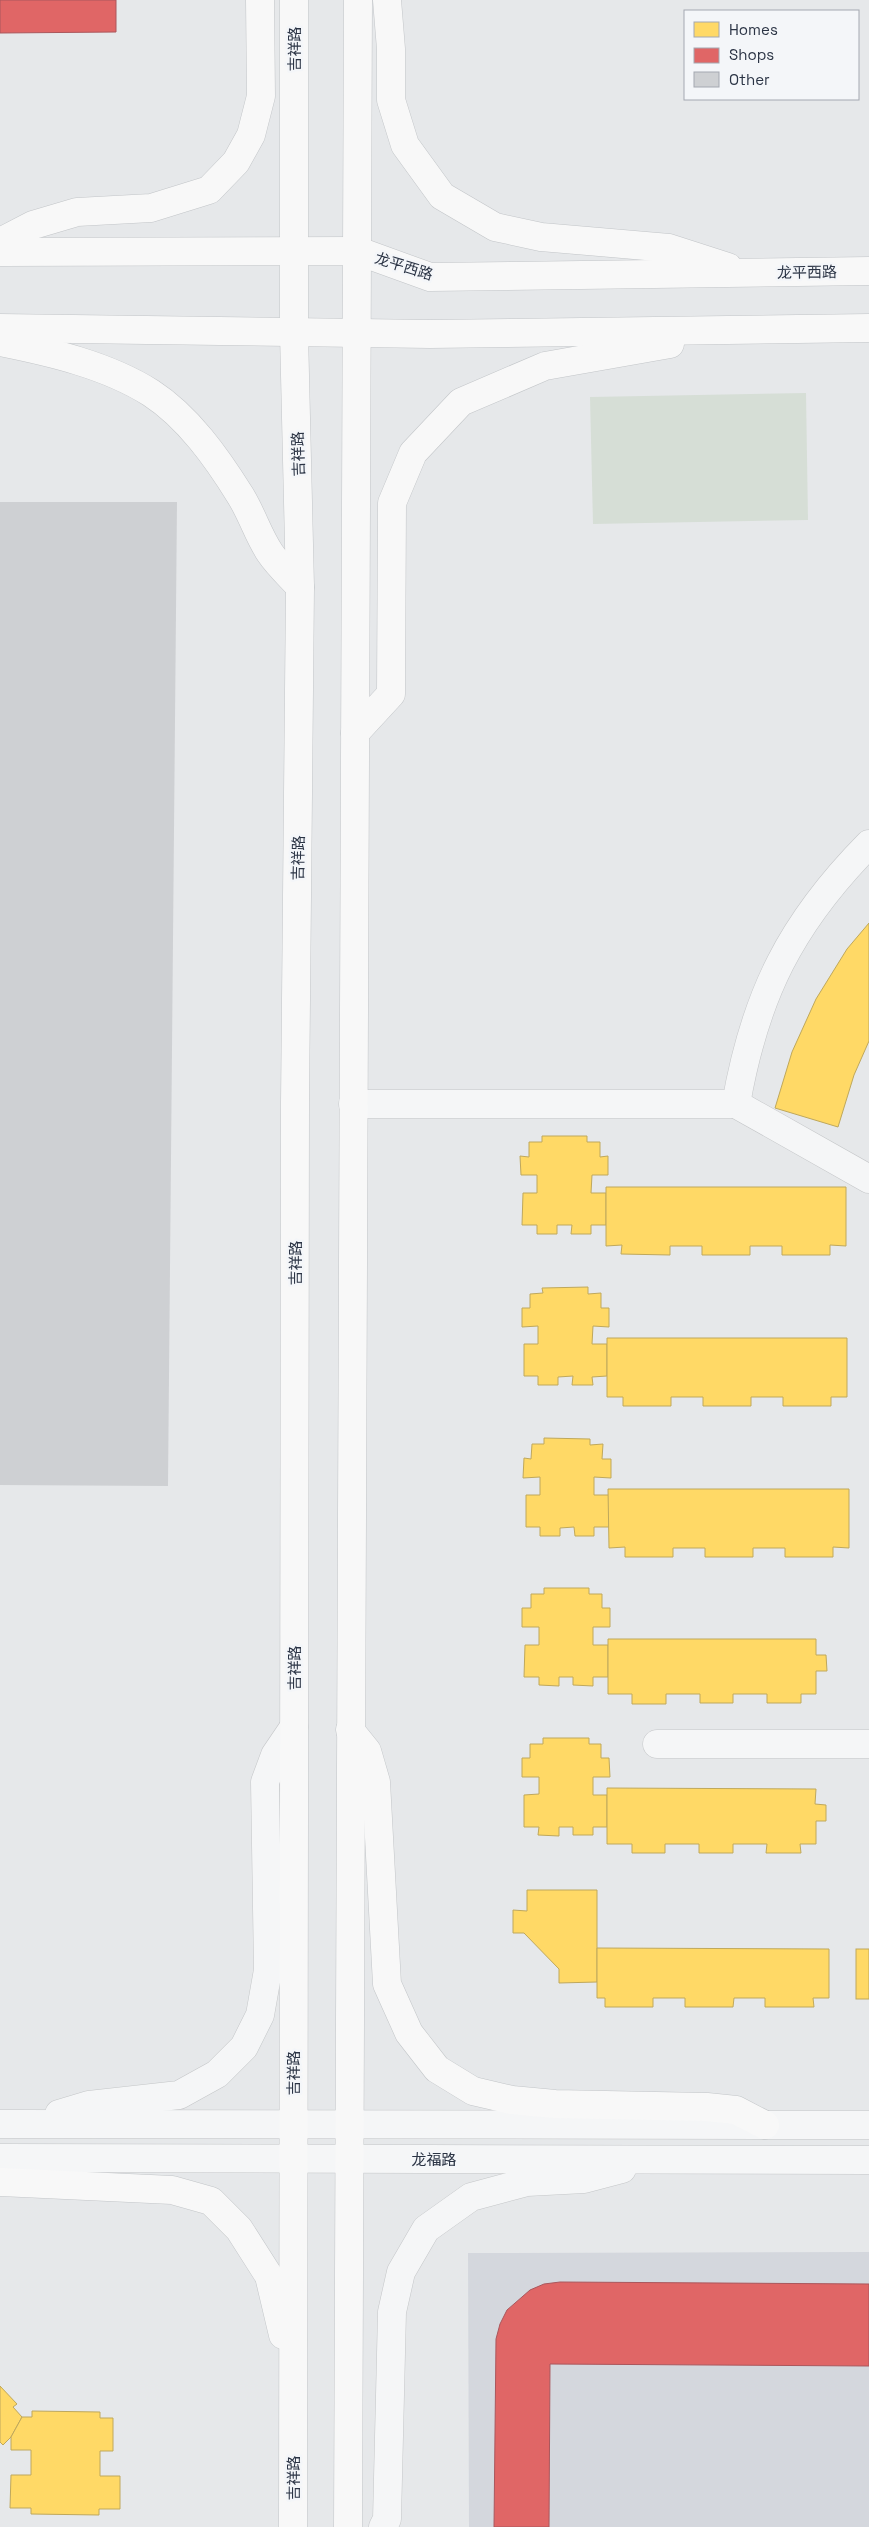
<svg xmlns="http://www.w3.org/2000/svg" width="869" height="2527" font-family="'Space Grotesk','Noto Sans SC',sans-serif">
  <rect width="100%" height="100%" fill="#e6e8ea"/>
  <polygon fill="#d4d7dd" points="869,2252 869,2527 469,2527 468,2253"/>
  <polygon fill="#d6ded6" points="806,393 808,520 593,524 590,397"/>
  <g fill="#ffd966" stroke="#bfa85c">
    <polygon points="869,923 869,1041 854,1075 838,1127 775,1108 792,1052 816,999 847,949"/>
    <polygon points="542,1136 587,1136 587,1142 600,1142 600,1157 608,1156 608,1175 592,1175 591,1193 606,1193 606,1225 591,1225 591,1234 571,1234 572,1225 557,1225 557,1234 537,1234 537,1225 522,1225 523,1193 537,1193 537,1175 521,1175 520,1156 529,1157 529,1142 542,1142"/>
    <polygon points="606,1187 846,1187 846,1246 830,1245 830,1255 782,1255 782,1246 750,1246 750,1255 702,1255 702,1246 670,1246 670,1255 621,1254 622,1245 606,1246"/>
    <polygon points="588,1287 588,1294 601,1293 601,1308 609,1308 609,1327 593,1326 592,1344 607,1344 607,1376 592,1377 593,1385 572,1385 573,1376 558,1377 558,1385 538,1385 538,1376 524,1376 524,1344 538,1344 538,1326 522,1327 522,1308 530,1308 530,1294 543,1293 542,1288"/>
    <polygon points="607,1338 847,1338 847,1397 831,1397 831,1406 783,1406 783,1397 751,1397 751,1406 703,1406 703,1397 671,1397 671,1406 623,1406 623,1397 607,1397"/>
    <polygon points="544,1438 590,1439 590,1445 603,1444 602,1459 611,1459 611,1478 594,1477 594,1495 609,1495 609,1527 594,1527 594,1536 575,1536 574,1527 560,1528 560,1536 540,1536 540,1527 526,1527 526,1495 540,1495 540,1477 523,1478 524,1458 531,1459 532,1444 544,1444"/>
    <polygon points="608,1489 849,1489 849,1548 833,1547 833,1557 785,1557 785,1548 753,1548 753,1557 705,1557 705,1548 673,1548 673,1557 625,1557 625,1547 609,1548"/>
    <polygon points="544,1588 589,1588 589,1594 602,1594 602,1608 610,1608 610,1627 593,1627 593,1645 608,1645 608,1677 593,1677 593,1686 573,1685 573,1677 559,1677 559,1686 539,1685 539,1677 524,1677 525,1645 539,1645 539,1627 522,1627 522,1608 531,1608 531,1594 544,1594"/>
    <polygon points="608,1639 816,1639 816,1655 826,1655 827,1671 816,1671 816,1694 801,1694 801,1703 767,1703 767,1694 733,1694 733,1703 700,1703 700,1694 666,1694 666,1704 632,1704 632,1694 608,1694"/>
    <polygon points="543,1738 589,1738 589,1744 601,1744 601,1758 609,1758 610,1777 593,1777 593,1795 607,1795 607,1827 593,1827 593,1835 573,1835 573,1827 559,1827 559,1836 538,1835 539,1827 524,1827 524,1795 539,1794 539,1777 522,1777 522,1758 530,1758 530,1744 543,1744"/>
    <polygon points="607,1788 816,1789 815,1804 826,1805 826,1821 816,1821 816,1844 800,1844 801,1853 766,1853 767,1844 733,1844 733,1853 699,1853 699,1844 665,1844 665,1853 632,1853 632,1844 607,1844"/>
    <polygon points="527,1890 597,1890 597,1982 559,1983 559,1969 524,1933 513,1933 513,1910 527,1911"/>
    <polygon points="597,1948 829,1949 829,1998 813,1998 814,2007 765,2007 765,1998 734,1998 733,2007 685,2007 685,1998 653,1998 653,2007 605,2007 605,1998 597,1998"/>
    <rect x="856" y="1949" width="13" height="50"/>
    <polygon points="0,2386 17,2404 13,2407 22,2417 11,2437 3,2445 0,2442"/>
    <polygon points="32,2411 100,2412 100,2418 113,2418 113,2451 100,2451 100,2476 120,2476 120,2509 99,2509 99,2515 31,2514 31,2508 10,2508 11,2475 31,2475 31,2450 11,2450 11,2437 22,2417 32,2417"/>
  </g>
  <g fill="#e06666" stroke="#aa575c">
    <polygon points="0,0 116,0 116,32 0,33"/>
    <polygon points="560,2282 869,2284 869,2366 550,2364 549,2527 494,2527 496,2339 500,2324 507,2310 530,2290 544,2284"/>
  </g>
  <polygon fill="#ced0d3" points="0,502 177,502 168,1486 0,1485"/>
  <g fill="none" stroke-linecap="round" stroke-linejoin="round">
    <defs>
      <g id="minor">
        <path d="M353 1104H736C755 995 791 923 869 844"/>
        <polyline points="736,1104 869,1179"/>
        <polyline points="657,1744 869,1744"/>
        <polyline points="59,2114 89,2105 179,2095 217,2074 244,2047 260,2015 268,1970 265,1782 275,1755 294,1727"/>
        <polyline points="0,2124 869,2125"/>
        <polyline points="0,2158 869,2160"/>
        <polyline points="383,2527 387,2519 392,2312 401,2272 426,2229 471,2197 527,2182 584,2179 622,2169"/>
      </g>
      <g id="major">
        <polyline points="387,0 391,49 391,100 405,145 442,196 495,227 541,237 669,248 728,267"/>
        <polyline points="0,242 33,225 77,212 151,208 209,190 236,162 251,135 261,96 260,0"/>
        <polyline points="0,252 358,251 430,277 869,271"/>
        <polyline points="0,328 430,334 869,328"/>
        <path d="M0 342C50 352 107 365 151 393 188 417 217 458 240 495 252 514 258 535 270 553 278 565 290 576 300 587"/>
        <polyline points="355,733 391,694 392,503 413,453 461,402 545,366 670,344"/>
        <polyline points="350,1730 367,1751 376,1782 387,1984 409,2033 437,2069 473,2091 512,2100 555,2104 707,2107 736,2110 765,2125"/>
        <polyline points="0,2182 172,2190 211,2201 239,2229 269,2276 283,2335"/>
        <polyline points="293,2527 295,1103 300,587 294,333 294,0"/>
        <polyline points="348,2527 358,0"/>
      </g>
    </defs>
    <use href="#minor" stroke="#c4c6c8" stroke-width="29"/>
    <use href="#major" stroke="#c2c5c8" stroke-width="29"/>
    <use href="#minor" stroke="#f5f6f7" stroke-width="28"/>
    <use href="#major" stroke="#f8f8f8" stroke-width="28"/>
  </g>
  <g text-anchor="middle" dominant-baseline="central" stroke-width="5" stroke-linejoin="round" paint-order="stroke">
    <g font-size="15" fill="#2b3445" stroke="#f4f6f9">
      <text transform="translate(294 49) rotate(-90)">吉祥路</text>
      <text transform="translate(404 266) rotate(17)">龙平西路</text>
      <text transform="translate(807 272) rotate(-1)">龙平西路</text>
      <text transform="translate(298 454) rotate(-92)">吉祥路</text>
      <text transform="translate(298 858) rotate(-89)">吉祥路</text>
      <text transform="translate(295 1263) rotate(-90)">吉祥路</text>
      <text transform="translate(294 1668) rotate(-90)">吉祥路</text>
      <text transform="translate(293 2073) rotate(-90)">吉祥路</text>
      <text x="434" y="2159">龙福路</text>
      <text transform="translate(293 2478) rotate(-90)">吉祥路</text>
    </g>
  </g>
  <rect x="684" y="10" width="175" height="90" fill="#f4f6f9" stroke="#a4a8b1"/>
  <rect x="694" y="22" width="25" height="15" fill="#ffd966" stroke="#a4a8b1"/>
  <text x="729" y="35" font-size="15" fill="#2b3445">Homes</text>
  <rect x="694" y="48" width="25" height="15" fill="#e06666" stroke="#a4a8b1"/>
  <text x="729" y="60" font-size="15" fill="#2b3445">Shops</text>
  <rect x="694" y="72" width="25" height="15" fill="#ced0d3" stroke="#a4a8b1"/>
  <text x="729" y="85" font-size="15" fill="#2b3445">Other</text>
</svg>
